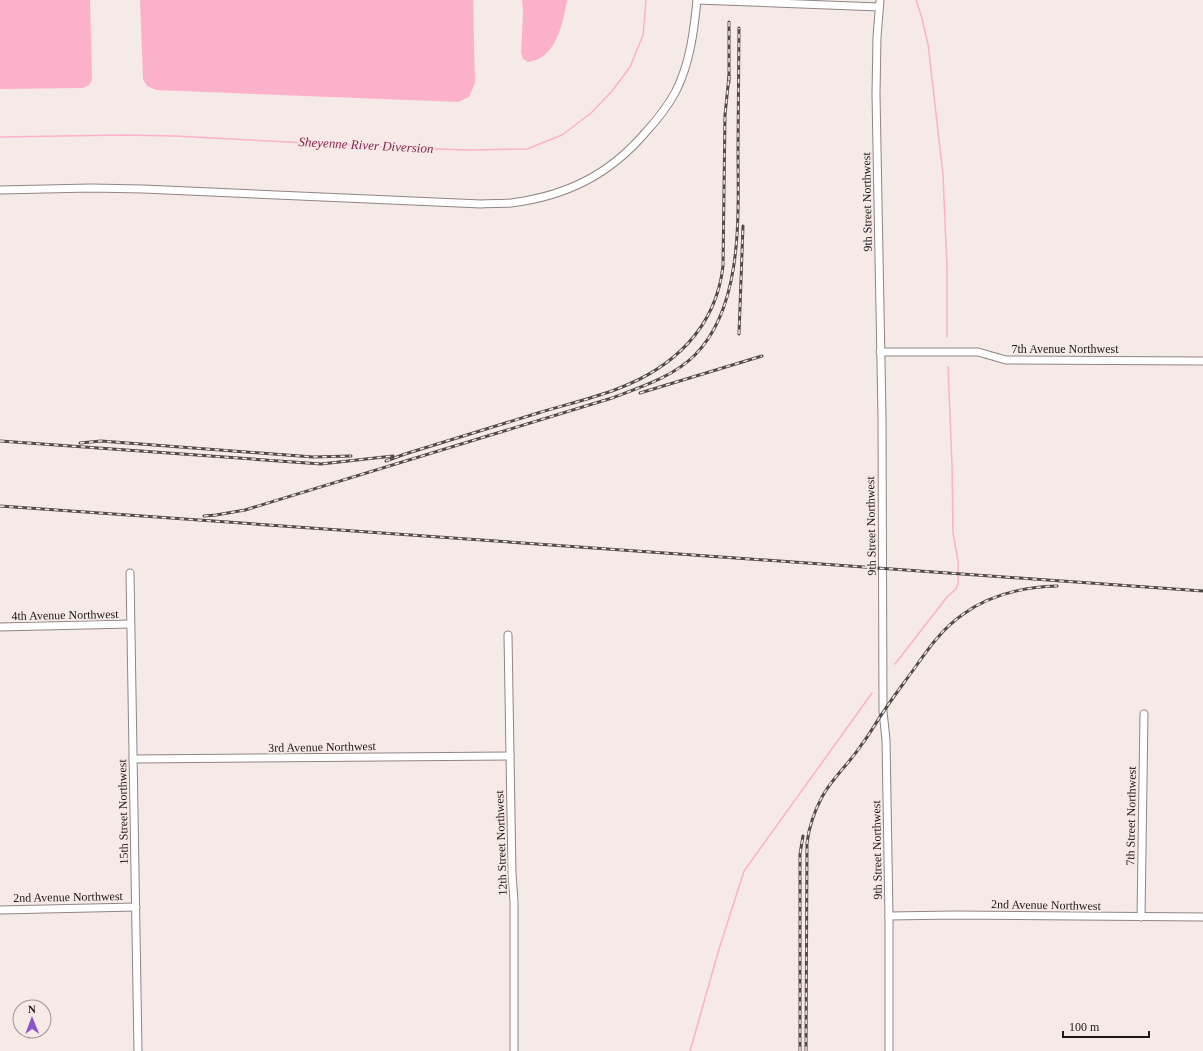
<svg xmlns="http://www.w3.org/2000/svg" width="1203" height="1051" font-family="Georgia,serif">
  <rect width="100%" height="100%" fill="#f6eae7"/>
  <g fill="#fcb1cb">
    <polygon points="0,0 90,0 92,80 89,85 83,88 0,89"/>
    <polygon points="140,0 473,0 475,83 469,97 458,102 156,90 147,86 143,79"/>
    <path d="M522 0H567C563 23 556 59 528 62L523 59 521 53 523 13Z"/>
  </g>
  <g fill="none" stroke-linecap="round" stroke-linejoin="round">
    <g stroke="#fcb1cb" stroke-width="1.5">
      <polyline points="916,0 921,15 928,44 943,175 947,269 947,337"/>
      <polyline points="0,137 122,135 175,136 404,148 469,150 527,149 562,135 591,113 612,91 630,67 643,35 646,0"/>
      <polyline points="895,664 947,597 956,589 958,583 958,561 953,533 952,465 948,367"/>
      <polyline points="690,1051 719,949 744,871 872,693"/>
    </g>
    <defs>
      <g id="minor">
        <polyline points="697,0 879,7"/>
        <polyline points="880,0 877,37 876,94 882,417 883,711 886,740 889,916 889,1051"/>
        <path d="M0 190 91 188 143 189 481 204C491 203 501 204 511 203 566 196 609 175 645 133 657 120 668 106 676 91 690 63 694 31 697 0"/>
        <polyline points="880,352 978,352 1006,360 1203,361"/>
        <polyline points="130,573 138,1051"/>
        <polyline points="0,627 130,624"/>
        <polyline points="508,635 512,874 514,901 514,1051"/>
        <polyline points="133,759 510,756"/>
        <polyline points="0,910 136,907"/>
        <polyline points="889,916 954,915 1203,917"/>
        <polyline points="1141,917 1144,714"/>
      </g>
    </defs>
    <use href="#minor" stroke="#908582" stroke-width="9"/>
    <use href="#minor" stroke="#fff" stroke-width="7"/>
    <defs>
      <g id="rail">
        <polyline points="729,22 729,82"/>
        <polyline points="739,334 743,226"/>
        <polyline points="640,393 762,356"/>
        <polyline points="0,441 321,464 393,456"/>
        <polyline points="80,443 101,441 313,457 351,456"/>
        <path d="M386 461 405 454C449 440 494 427 538 413 564 405 591 399 617 389 673 368 716 328 723 266L725 115 729 76"/>
        <polyline points="0,506 1203,591"/>
        <path d="M204 516 216 515 245 510 612 398C641 387 673 377 695 355 744 305 738 214 738 149 738 109 739 68 739 28"/>
        <polyline points="800,1051 800,854 803,836"/>
        <path d="M806 1051 807 843C809 827 814 812 822 797 832 778 850 763 862 744 870 734 876 722 884 711 893 697 904 683 914 669 928 649 942 629 962 615 989 595 1024 587 1057 586"/>
      </g>
    </defs>
    <use href="#rail" stroke="#504a48" stroke-width="3"/>
    <use href="#rail" stroke="#f6eae7" stroke-width="1.5" stroke-dasharray="4.5" stroke-linecap="butt"/>
  </g>
  <g text-anchor="middle" dominant-baseline="central" stroke-width="3.5" stroke-linejoin="round" paint-order="stroke">
    <g font-size="12" fill="#1d1817" stroke="#f6eae7">
      <text transform="translate(867 202) rotate(-91)">9th Street Northwest</text>
      <text x="1065" y="349">7th Avenue Northwest</text>
      <text transform="translate(871 526) rotate(-91)">9th Street Northwest</text>
      <text transform="translate(65 615) rotate(-1)">4th Avenue Northwest</text>
      <text transform="translate(322 747) rotate(-1)">3rd Avenue Northwest</text>
      <text transform="translate(123 812) rotate(-91)">15th Street Northwest</text>
      <text transform="translate(1131 816) rotate(-89)">7th Street Northwest</text>
      <text transform="translate(501 843) rotate(-92)">12th Street Northwest</text>
      <text transform="translate(877 850) rotate(-91)">9th Street Northwest</text>
      <text transform="translate(68 897) rotate(-1)">2nd Avenue Northwest</text>
      <text transform="translate(1046 905) rotate(1)">2nd Avenue Northwest</text>
    </g>
    <g font-size="13" font-style="italic" fill="#8b2353" stroke="#f6eae7">
      <text transform="translate(366 145) rotate(3)">Sheyenne River Diversion</text>
    </g>
  </g>
  <g transform="translate(32 1019) rotate(359)"><circle r="19" fill="#f6eae7" stroke="#9f9694"/>
  <path d="M0-3L7 15L0 10L-7 15Z" fill="#8c54cb"/>
  <text y="-6" font-size="11" font-weight="bold" text-anchor="middle" fill="#1d1817">N</text>
  </g>
  <path d="M1063 1031v6h86v-6" fill="none" stroke="#1d1817" stroke-width="2"/>
  <text x="1069" y="1031" font-size="12" fill="#1d1817" stroke="#f6eae7" stroke-width="3" paint-order="stroke">100 m</text>
</svg>
